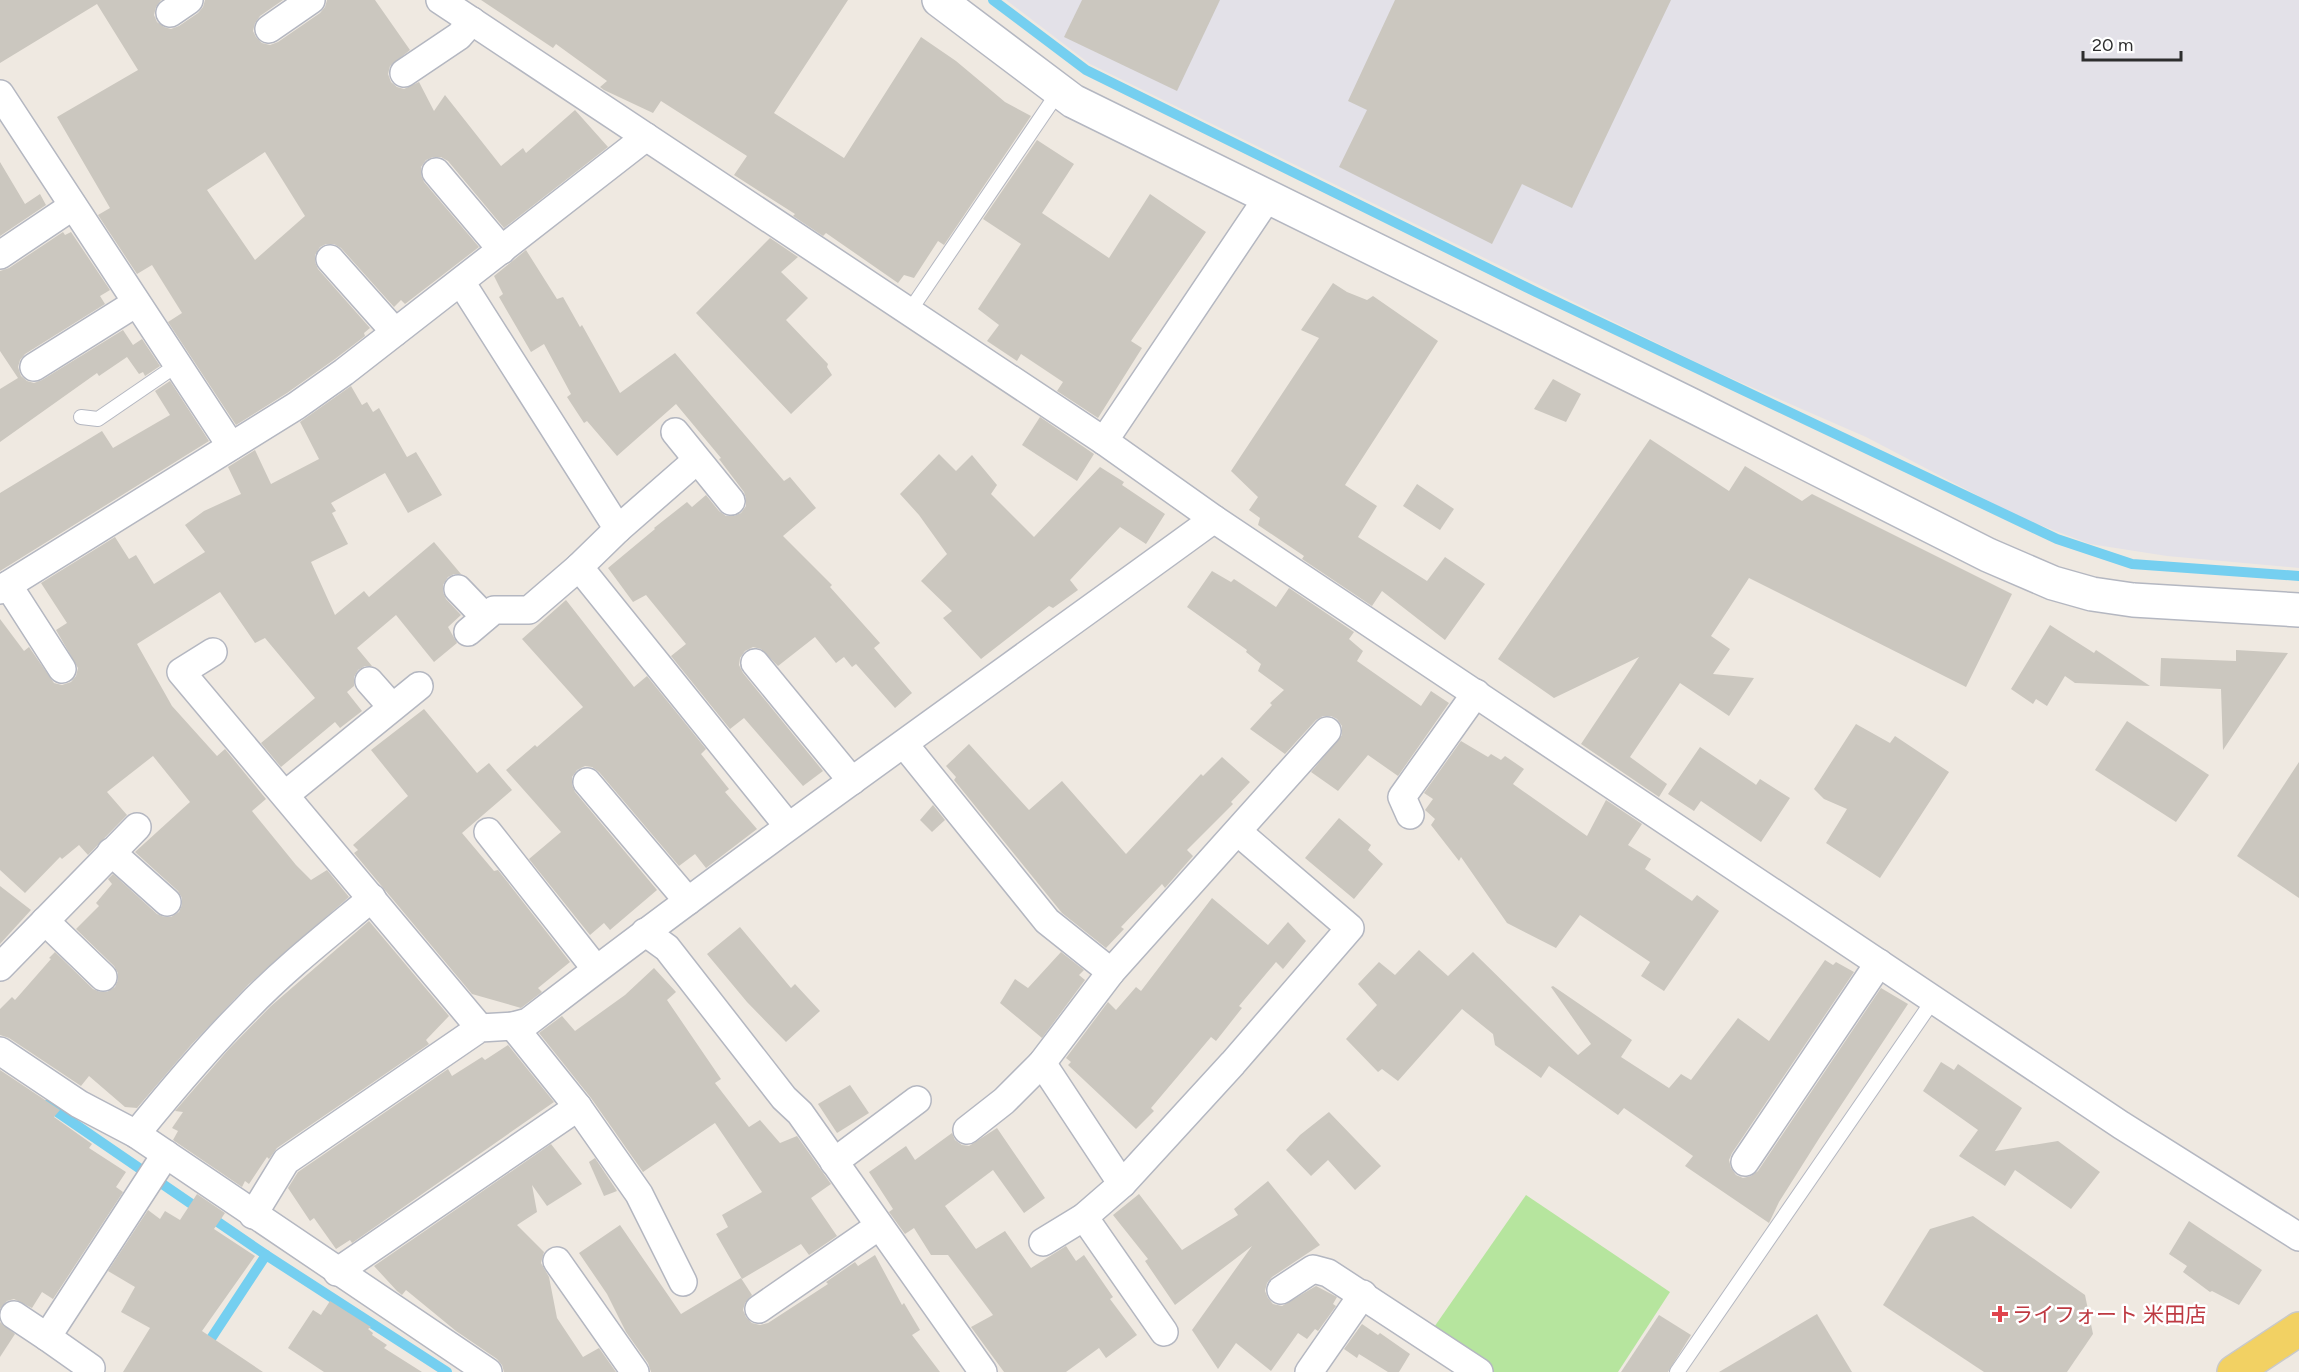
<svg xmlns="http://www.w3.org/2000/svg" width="2299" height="1372" font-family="Figtree,'Noto Sans JP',sans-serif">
  <rect width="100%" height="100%" fill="#efe9e1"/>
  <polygon fill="#e3e1e8" points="1006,0 2299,0 2299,568 2167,556 2090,544 2019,517 1866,437 1710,369 1090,64"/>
  <polygon fill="#b6e59e" points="1526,1195 1670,1292 1618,1372 1488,1372 1430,1333"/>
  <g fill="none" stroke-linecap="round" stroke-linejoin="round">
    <g stroke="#75cff0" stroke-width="10">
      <polyline points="993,0 1086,70 1536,292 2057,539 2132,564 2299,576"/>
      <polyline points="47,1105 266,1255"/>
      <polyline points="189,1372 266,1255 447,1372"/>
    </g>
  </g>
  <g fill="#cbc7bf" fill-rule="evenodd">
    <path d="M0 0H161L156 7 154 15 157 22 164 27 171 29 179 26 198 13 203 7 205 0H283L260 16 255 23 253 31 256 37 262 43 270 45 278 42 320 13 325 7 327 0H375L410 50 390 66 388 74 391 82 397 87 404 89 419 82 434 111 445 95 501 166 523 148 526 153 575 110 608 147 504 228 448 161 441 157H433L426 160 421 167V175L424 182 479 247 405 304 401 300 394 307 341 248 334 244H326L320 247 315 255V262L318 269 370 328 364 333 365 336 335 359 287 393 236 425 168 322 182 313 152 265 137 274 98 215 110 208 57 117 138 70 97 4 0 63ZM265 152 305 216 255 260 207 190Z"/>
    <polygon points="481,0 848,0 774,113 844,158 921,37 956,61 1005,102 1031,116 944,245 938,241 914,278 904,275 898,283 826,233 823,236 793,216 795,214 734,175 747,156 661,101 653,113 604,90 600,87 607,81 556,44 553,48"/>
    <polygon points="1082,0 1220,0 1177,91 1064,37"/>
    <polygon points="1395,0 1671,0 1572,208 1522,184 1492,244 1339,167 1367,110 1348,101"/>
    <polygon points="1037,140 1074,164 1042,213 1109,258 1150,194 1206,232 1131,341 1142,348 1098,418 1057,391 1063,382 1021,354 1017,361 987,341 999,325 978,309 1021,244 983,219"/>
    <polygon points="0,162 25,204 40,194 46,205 0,236"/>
    <polygon points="63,232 65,235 71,232 110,290 100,296 105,304 25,354 20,360 18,367 21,376 27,381 34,383 42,380 123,330 133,345 142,339 160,366 145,376 143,372 139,374 127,357 99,376 97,373 0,442 0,389 18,378 0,351 0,271 9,268"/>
    <polygon points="770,238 798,257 781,272 808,298 786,320 828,364 827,367 832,375 791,414 696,313"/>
    <polygon points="526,250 557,299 563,297 580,327 582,325 620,393 675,353 784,481 790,477 816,508 783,536 832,585 830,587 880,643 874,648 912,693 895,708 856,664 852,667 844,657 836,663 815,637 778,666 761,649 753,647 745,651 740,658 739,665 743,673 823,771 803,786 744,718 730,729 671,656 686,644 646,595 633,602 608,568 655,529 654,528 687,502 692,507 706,495 719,511 726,516 734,516 741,513 746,506 746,498 744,492 719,459 721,458 676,404 617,456 587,421 584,423 567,397 571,394 544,344 531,352 499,297 503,294 494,276"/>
    <polygon points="1333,283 1347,292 1367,300 1373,296 1438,341 1345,485 1377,506 1358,537 1427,581 1445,557 1485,584 1445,640 1382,591 1372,606 1302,559 1304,556 1258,525 1260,518 1249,510 1258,497 1231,471 1319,338 1301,330"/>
    <polygon points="1553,379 1581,394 1566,422 1534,409"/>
    <polygon points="170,381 209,441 0,571 0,493 102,431 113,448 170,415 155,391"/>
    <polygon points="351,386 362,405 367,402 373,412 379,408 407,457 416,452 442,495 408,513 385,473 331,503 336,511 332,513 348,544 311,562 335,615 364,591 369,597 434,542 461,574 454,574 448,577 443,585 443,592 446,599 461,615 448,627 457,643 434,662 396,615 357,648 372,666 365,666 358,670 354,677 354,686 347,692 362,711 340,728 335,722 281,767 261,743 315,698 265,638 255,643 220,592 137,644 172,706 217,756 225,749 266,799 252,811 296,865 311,880 327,870 349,897 249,984 191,1045 137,1108 125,1107 89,1076 81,1086 9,1038 0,1035 0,1009 12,997 15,1000 51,959 49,958 55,952 93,989 100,992 107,992 115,987 118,980 118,973 114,966 76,929 99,906 96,903 112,884 108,879 113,874 157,914 164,917 171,917 179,912 182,905 182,898 178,891 135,852 190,802 153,756 107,792 127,815 88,855 79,845 62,859 60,857 25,893 0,870 0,619 24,651 29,647 54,683 62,685 71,682 76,676 78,668 56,630 67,623 41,583 115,537 129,559 136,555 154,584 205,552 185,525 204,511 241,494 228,467 255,450 271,484 319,459 300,422"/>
    <polygon points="1040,417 1094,454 1077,481 1022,445"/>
    <polygon points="1650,439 1729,491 1745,466 1802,501 1812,494 2012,594 1966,687 1749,578 1711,636 1730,649 1713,674 1754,678 1729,716 1680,683 1630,757 1667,784 1659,797 1581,744 1639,657 1554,698 1498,659"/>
    <polygon points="939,454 956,471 972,455 997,485 991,494 1034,537 1100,467 1124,482 1122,485 1165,514 1146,544 1120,527 1070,580 1078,590 1053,608 1049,606 981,659 943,618 952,611 921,581 947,554 919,515 900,494"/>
    <polygon points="1417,484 1454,509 1440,530 1403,506"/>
    <polygon points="1212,571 1231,582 1234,579 1276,607 1289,588 1354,632 1349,639 1363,651 1357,661 1421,706 1431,691 1449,703 1398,776 1368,755 1338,791 1311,772 1342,735 1342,726 1337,719 1331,716 1323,716 1316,720 1285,754 1250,729 1272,705 1270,703 1284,690 1258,671 1261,664 1246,652 1247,650 1187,607"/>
    <polygon points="566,600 634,687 647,676 706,749 701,754 729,789 725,792 757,829 706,868 695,854 679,866 599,772 592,767 585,766 577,770 572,777 572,785 575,792 657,890 610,930 604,923 590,935 529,859 561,832 506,770 535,745 537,747 583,707 522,639"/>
    <polygon points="2050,625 2094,653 2096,650 2150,686 2075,683 2065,676 2047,706 2036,699 2033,704 2011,689"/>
    <polygon points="2236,650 2288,653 2223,750 2221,689 2160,686 2161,658 2236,661"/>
    <polygon points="424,709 477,773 489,763 512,790 462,833 494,871 498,870 570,962 538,988 542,992 521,1008 472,994 354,853 358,850 353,845 408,796 371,750"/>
    <polygon points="2127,721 2209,775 2176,822 2095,770"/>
    <polygon points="1856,724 1890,743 1895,736 1949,772 1880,878 1826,843 1847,809 1824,799 1814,789"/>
    <polygon points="1461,741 1488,757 1491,754 1501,760 1505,756 1524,769 1513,784 1587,836 1606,800 1642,824 1628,845 1651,859 1645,869 1692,901 1697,895 1719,911 1664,991 1641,976 1650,962 1580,915 1556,948 1507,923 1461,857 1459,861 1431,825 1435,819 1425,810 1433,799 1424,793"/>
    <polygon points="969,744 1029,810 1062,781 1126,854 1201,774 1203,776 1222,757 1250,782 1231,802 1233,804 1187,850 1193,856 1165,888 1162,884 1121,927 1124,929 1106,948 1062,913 954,780 956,777 946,766"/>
    <polygon points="1700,747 1755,784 1756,785 1760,779 1790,798 1761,842 1701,801 1694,811 1668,794"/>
    <polygon points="2299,762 2299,898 2237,856"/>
    <polygon points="933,805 945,820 932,832 920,820"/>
    <polygon points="1339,818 1371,845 1368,850 1383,864 1354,899 1305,858"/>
    <polygon points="0,886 31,910 0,944"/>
    <polygon points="1212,898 1268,945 1288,922 1306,941 1283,969 1276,962 1239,1006 1242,1008 1216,1041 1211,1037 1151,1108 1154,1111 1136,1129 1068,1065 1071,1062 1066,1058 1108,1002 1116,1010 1136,987 1141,991"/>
    <polygon points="369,921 449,1016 426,1040 429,1044 277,1148 269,1159 267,1157 249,1184 245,1181 242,1187 173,1140 178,1131 172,1128 183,1112 175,1111 228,1050 271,1006"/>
    <polygon points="740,927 791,988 795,984 820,1011 786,1042 747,1002 707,954"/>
    <polygon points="1419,950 1448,976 1473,952 1578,1055 1591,1044 1551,987 1553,986 1632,1040 1621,1057 1669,1088 1681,1074 1691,1080 1738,1018 1769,1041 1825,960 1833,965 1836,962 1854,972 1732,1153 1729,1160 1731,1168 1736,1175 1743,1178 1751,1176 1758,1171 1881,988 1908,1004 1820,1137 1779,1202 1769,1223 1685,1166 1693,1156 1624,1108 1618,1115 1549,1066 1541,1078 1495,1045 1493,1034 1462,1009 1398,1081 1382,1069 1378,1072 1346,1039 1377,1005 1358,984 1379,962 1395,975"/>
    <polygon points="1061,952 1084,970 1079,975 1085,980 1042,1038 1000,1003 1015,979 1028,988"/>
    <polygon points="654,968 676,992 667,1000 721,1079 715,1083 749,1127 760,1120 780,1143 797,1136 831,1184 811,1198 837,1236 809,1255 801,1244 742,1279 716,1234 728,1227 722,1215 762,1192 715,1123 643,1172 591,1098 539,1033 562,1016 575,1031 625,995"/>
    <polygon points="508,1045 554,1102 352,1243 350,1240 336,1249 314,1218 310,1221 288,1188 298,1172 448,1069 452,1076 482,1057 485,1060"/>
    <polygon points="1941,1062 1954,1070 1958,1064 2022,1108 1995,1151 2058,1141 2100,1172 2071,1209 2015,1170 2005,1186 1959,1156 1978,1130 1923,1091"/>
    <polygon points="0,1070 60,1110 54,1117 92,1144 89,1148 126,1172 116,1187 123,1192 53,1299 42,1292 32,1308 14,1299 7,1301 0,1309"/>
    <polygon points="850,1085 869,1113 837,1133 818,1104"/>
    <polygon points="1329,1112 1381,1166 1355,1190 1328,1160 1311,1176 1286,1150 1300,1135"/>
    <polygon points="997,1128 1045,1198 1024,1213 993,1170 945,1206 976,1249 1005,1231 1031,1268 1066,1246 1076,1261 1084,1255 1113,1297 1110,1299 1137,1335 1106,1358 1099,1348 1066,1372 1004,1372 971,1327 993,1315 948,1255 931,1255 914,1228 905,1234 889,1212 893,1209 869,1172 906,1146 915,1160 952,1133 955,1140 962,1145 969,1146"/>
    <polygon points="551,1144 582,1184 547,1206 532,1185 537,1212 517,1225 544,1252 541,1263 549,1277 557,1318 583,1357 599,1348 616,1372 504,1372 502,1365 497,1359 456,1331 406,1290 402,1295 397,1291 374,1266"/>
    <polygon points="595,1158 617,1191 604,1196 589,1162"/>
    <polygon points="1268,1181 1320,1245 1272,1277 1267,1283 1265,1291 1268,1298 1273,1304 1282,1306 1316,1286 1337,1297 1333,1304 1336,1306 1318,1331 1315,1329 1307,1339 1298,1333 1271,1371 1236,1343 1218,1369 1192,1330 1252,1246 1175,1305 1145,1261 1148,1259 1113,1215 1139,1194 1182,1250 1238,1215 1234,1209"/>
    <polygon points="197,1194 225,1213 214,1229 255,1256 202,1331 263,1372 123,1372 150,1328 121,1312 135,1287 108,1271 148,1210 160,1219 165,1211 180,1220"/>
    <polygon points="1973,1216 2085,1295 2093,1334 2067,1372 1984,1372 1883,1305 1930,1229"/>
    <polygon points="2189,1221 2262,1270 2239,1305 2212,1291 2210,1292 2183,1272 2187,1266 2169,1254"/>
    <polygon points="620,1225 681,1314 741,1278 752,1295 745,1303 743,1310 746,1317 752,1323 760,1325 768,1323 828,1284 826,1282 855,1262 858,1266 875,1255 902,1305 904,1303 920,1330 912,1335 940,1372 651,1372 648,1363 626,1332 607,1294 579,1253"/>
    <polygon points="330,1301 371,1327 368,1329 373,1333 372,1335 387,1345 384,1348 422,1372 324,1372 288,1348 313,1310 321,1315"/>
    <polygon points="1817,1314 1852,1372 1719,1372"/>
    <polygon points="1659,1315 1691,1335 1668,1372 1621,1372"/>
    <polygon points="0,1322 15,1334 0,1357"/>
    <polygon points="1362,1324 1378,1335 1380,1333 1410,1354 1399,1372 1388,1372 1359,1354 1357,1358 1344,1349"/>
  </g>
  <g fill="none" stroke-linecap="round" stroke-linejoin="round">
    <defs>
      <g id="lane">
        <polyline points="909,312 1059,91"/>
        <polyline points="81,417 98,419 177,365"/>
        <polyline points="1677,1372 1934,999"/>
      </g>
      <g id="street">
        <polyline points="440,0 1104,441 1214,519 2121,1125 2299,1237"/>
        <polyline points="170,13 189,0"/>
        <polyline points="269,29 311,0"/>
        <polyline points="404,73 459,36 472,21"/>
        <polyline points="0,94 231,446"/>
        <polyline points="436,172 502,250"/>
        <polyline points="0,255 73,206"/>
        <polyline points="330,259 395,332"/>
        <polyline points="461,282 618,529 579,567 788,826"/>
        <polyline points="34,367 136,303"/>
        <polyline points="675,432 731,501"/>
        <polyline points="1104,441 1268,197"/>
        <polyline points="618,529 697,460"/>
        <polyline points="8,585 62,669"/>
        <polyline points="458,589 485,617"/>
        <polyline points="0,590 296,406 344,372 646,137"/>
        <polyline points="468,632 494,610 529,610 579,567"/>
        <polyline points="213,652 181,672 480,1028"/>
        <polyline points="755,663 852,781"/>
        <polyline points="369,681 392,707"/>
        <polyline points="904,744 1047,921 1111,972"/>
        <polyline points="587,782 688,901"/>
        <polyline points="285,795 419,686"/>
        <polyline points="1410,815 1402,797 1476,693"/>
        <polyline points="488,832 596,969"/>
        <polyline points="111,852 167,902"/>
        <polyline points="45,921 103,977"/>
        <polyline points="645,932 667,948 784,1098 800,1113 983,1372"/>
        <polyline points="0,967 137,827"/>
        <polyline points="513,1026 578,1107 639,1194 683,1282"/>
        <polyline points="0,1051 79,1104 136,1134 488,1372"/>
        <polyline points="1042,1063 1122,1184"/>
        <polyline points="967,1130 1004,1101 1042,1063 1111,972 1327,731"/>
        <path d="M136 1134C171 1091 206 1049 245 1010 284 969 329 934 372 898"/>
        <polyline points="834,1162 917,1100"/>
        <polyline points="1745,1162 1879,963"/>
        <path d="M253 1215 286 1161 480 1028 513 1026 528 1022C752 849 985 686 1214 519"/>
        <polyline points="1084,1217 1164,1332"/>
        <polyline points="1043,1242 1084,1217 1122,1184 1233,1063 1350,928 1238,832"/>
        <polyline points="557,1261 635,1372"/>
        <polyline points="337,1272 578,1107"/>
        <polyline points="1281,1290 1313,1269 1328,1273 1479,1372"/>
        <polyline points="759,1309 879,1226"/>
        <polyline points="14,1315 47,1337"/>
        <polyline points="88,1372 91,1368 47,1337 166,1154"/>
        <polyline points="1309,1372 1363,1294"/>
      </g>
      <polyline id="secondary" points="939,0 1073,101 1693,406 1988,555 2053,583 2092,594 2133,600 2299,610"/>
      <polyline id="primary" points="2234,1372 2299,1329"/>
    </defs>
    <use href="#lane" stroke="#b4b7c1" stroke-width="16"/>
    <use href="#street" stroke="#b4b7c1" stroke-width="30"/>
    <use href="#secondary" stroke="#b4b7c1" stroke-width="36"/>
    <use href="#primary" stroke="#c9c9c9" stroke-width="36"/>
    <use href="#lane" stroke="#fff" stroke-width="14"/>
    <use href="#street" stroke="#fff" stroke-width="27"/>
    <use href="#secondary" stroke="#fff" stroke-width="33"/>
    <use href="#primary" stroke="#f2d163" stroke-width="33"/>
  </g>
  <path fill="#e0444e" stroke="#fff" stroke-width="2" d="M1997 1305h6v6h6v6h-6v6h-6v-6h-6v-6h6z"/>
  <g text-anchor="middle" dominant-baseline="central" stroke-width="5" stroke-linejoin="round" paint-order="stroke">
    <g font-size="21" fill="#be3a42" stroke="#fff" text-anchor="start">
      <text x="2012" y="1314">ライフォート 米田店</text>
    </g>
  </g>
  <path d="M2083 51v9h98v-9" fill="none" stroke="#2e2e2e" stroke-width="3"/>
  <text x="2092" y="51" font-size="18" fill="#2e2e2e" stroke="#ffffff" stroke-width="4.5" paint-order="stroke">20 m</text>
</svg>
